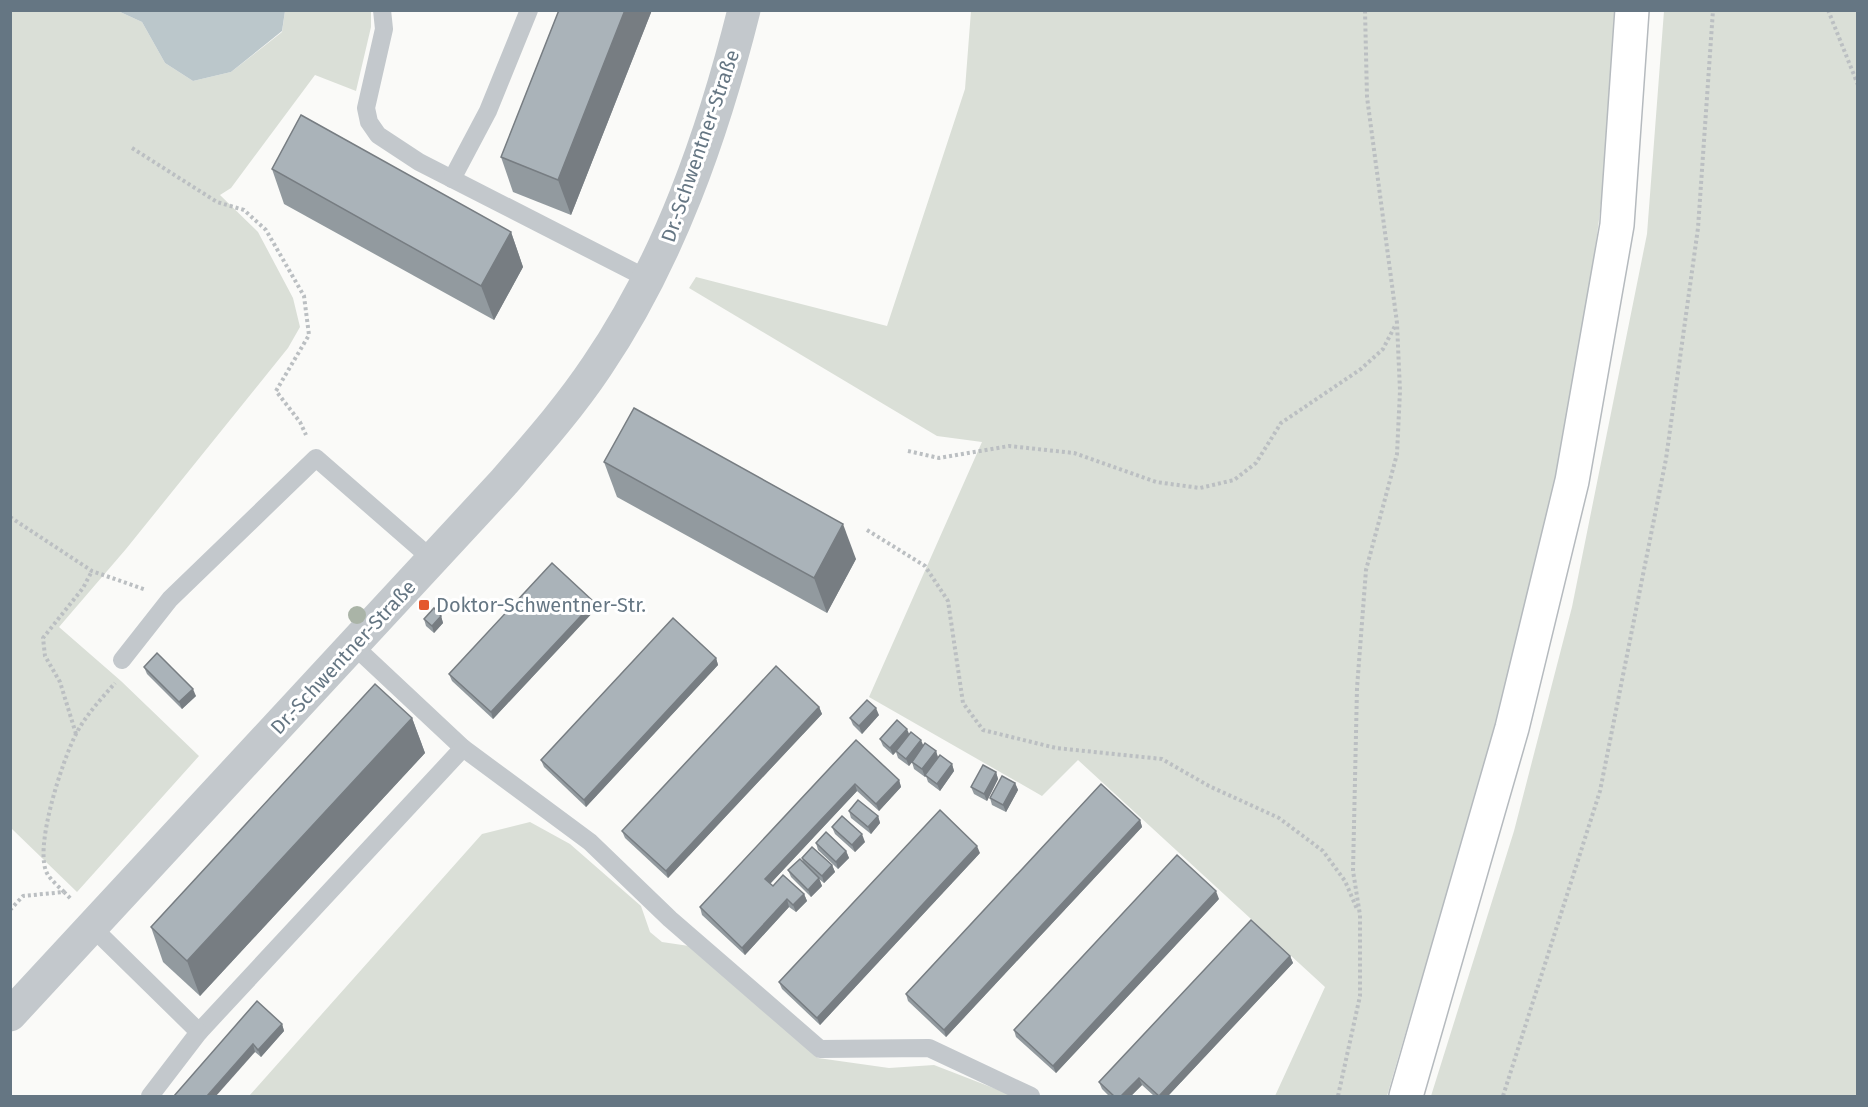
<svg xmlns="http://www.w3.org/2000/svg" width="1868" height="1107" font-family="'Fira Sans',sans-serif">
  <rect width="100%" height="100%" fill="#fafaf8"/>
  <g fill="#dadfd7">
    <polygon points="10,11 118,11 142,22 165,63 193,81 231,72 282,32 285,11 371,11 371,27 356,91 315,75 231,188 220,195 258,232 293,298 300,327 288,348 126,549 59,627 121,681 199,756 77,892 11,828"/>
    <path d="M971 11H1617C1608 212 1574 411 1526 607 1486 771 1434 934 1387 1096H1275L1325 987 1078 760 1042 796 869 697 982 442 937 436 689 288 696 277 887 326 965 89Z"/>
    <polygon points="1664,11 1857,11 1857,1096 1431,1096 1514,831 1572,607 1647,234"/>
    <polygon points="530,822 570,844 641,906 650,932 662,942 689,946 818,1058 889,1068 934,1065 1014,1096 249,1096 482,834"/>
  </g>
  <polygon fill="#bbc7cb" points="118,11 285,11 282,31 231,72 193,81 165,63 142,22"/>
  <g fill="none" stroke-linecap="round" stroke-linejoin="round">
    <defs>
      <polyline id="primary" points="1406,1096 1512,728 1572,481 1617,225 1632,10"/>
    </defs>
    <use href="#primary" stroke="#b5babe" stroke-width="36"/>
    <g stroke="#bbbfc2" stroke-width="4" stroke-dasharray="3 3" stroke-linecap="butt">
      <polyline points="1828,10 1858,85"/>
      <polyline points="132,148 217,202 244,210 266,230 304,296 309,335 276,391 300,422 306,435"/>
      <polyline points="908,451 939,458 1009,446 1074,453 1156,482 1200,488 1234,480 1256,463 1281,423 1361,369 1383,349 1396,324"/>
      <polyline points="10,517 92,571 146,590"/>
      <polyline points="867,530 925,566 948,601 963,703 983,730 1056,748 1162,759 1209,786 1279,818 1323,851 1345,881 1357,909"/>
      <polyline points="76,734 60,682 45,656 43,638 83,588 92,571"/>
      <path d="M64 892C59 887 52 881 48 875 32 851 63 759 76 734 86 715 101 699 115 683"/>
      <polyline points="10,910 23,896 64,892 71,899"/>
      <polyline points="1338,1096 1360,996 1360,915 1353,871 1357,688 1366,570 1397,454 1400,391 1397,323 1367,97 1365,10"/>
      <polyline points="1503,1096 1600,791 1666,459 1698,228 1713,10"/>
    </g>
    <g stroke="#c3c8cc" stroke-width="18">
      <polyline points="382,10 384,29 366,108 369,122 378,135 419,162 648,279"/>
      <polyline points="452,179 488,111 529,10"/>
      <polyline points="353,645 463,748 590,842 670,919 820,1049 929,1048 1031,1096"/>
      <polyline points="122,660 170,599 316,458 433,560"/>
      <polyline points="93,928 199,1032 463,748"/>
      <polyline points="150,1096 199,1032"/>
    </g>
    <path stroke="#c3c8cc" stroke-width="33" d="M10 1015 503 483C536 445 569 408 597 366 669 260 713 134 744 10"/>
    <use href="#primary" stroke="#fff" stroke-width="33"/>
  </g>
  <circle fill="#aab4a7" cx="357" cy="615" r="9"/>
  <g fill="#929a9f">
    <polygon points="559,10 652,10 571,215 513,192 501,157"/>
    <polygon points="272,169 511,232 523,267 494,320 284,204"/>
    <polygon points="604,462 856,559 827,613 617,497"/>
    <polygon points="596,609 493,719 452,681 449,674"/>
    <polygon points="441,616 443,623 434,633 426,626 424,619"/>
    <polygon points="716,658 718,665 586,807 544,767 541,760"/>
    <polygon points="144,667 196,696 182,709 147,674"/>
    <polygon points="819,707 822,714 668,878 625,838 622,831"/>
    <polygon points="879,715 862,734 853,725 850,718"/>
    <polygon points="412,718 425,753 200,996 163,962 151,927"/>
    <polygon points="909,735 923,746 936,751 938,757 952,764 954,771 940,791 928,782 926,776 925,777 914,769 912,762 909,766 898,758 896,752 893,755 883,746 880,739"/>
    <polygon points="856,740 899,780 901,787 879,811 857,791 770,884 773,886 804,894 807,901 796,912 789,907 745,955 702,915 700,907"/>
    <polygon points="996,772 998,779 987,801 974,794 971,787"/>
    <polygon points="1015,783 1018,790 1006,812 992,805 990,798"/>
    <polygon points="849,811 878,816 880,823 871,834 851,818"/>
    <polygon points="1140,820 1142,827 946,1037 908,1001 906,994"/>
    <polygon points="832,827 865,842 855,852 835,834"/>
    <polygon points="816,843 846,851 849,858 838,869 818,850"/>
    <polygon points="980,853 820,1025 782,989 779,982"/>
    <polygon points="802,858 832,865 835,872 824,883 819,879 822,886 811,897 791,877 788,870 803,863"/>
    <polygon points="1219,899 1056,1073 1016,1037 1014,1030"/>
    <polygon points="1290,956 1293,963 1168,1096 1154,1096 1142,1085 1131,1096 1109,1096 1102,1089 1099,1082"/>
    <polygon points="282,1024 284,1031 261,1057 255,1052 174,1096"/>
  </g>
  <g fill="#777d82">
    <polygon points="625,10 652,10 571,215 558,180"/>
    <polygon points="511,232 523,267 494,320 481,286"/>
    <polygon points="843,524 856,559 827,613 814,578"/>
    <polygon points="594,602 596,609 493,719 491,712"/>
    <polygon points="441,616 443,623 434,633 432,626"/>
    <polygon points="716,658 718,665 586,807 584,800"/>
    <polygon points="193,689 196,696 182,709 179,702"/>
    <polygon points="819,707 822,714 668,878 666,871"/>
    <polygon points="876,708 879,715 862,734 859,726"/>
    <polygon points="412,718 425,753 200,996 187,961"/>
    <polygon points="907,729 910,736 893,755 890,748"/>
    <polygon points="921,740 924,747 909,766 906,759"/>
    <polygon points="936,751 938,758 925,777 922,769"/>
    <polygon points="952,764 954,771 940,791 937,784"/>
    <polygon points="996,772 998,779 987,801 984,794"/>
    <polygon points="899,780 901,787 879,811 876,804"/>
    <polygon points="1015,783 1018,790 1006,812 1003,805"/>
    <polygon points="855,784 857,791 768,886 765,879"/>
    <polygon points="878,816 880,823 871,834 868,827"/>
    <polygon points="1140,820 1142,827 946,1037 944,1030"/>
    <polygon points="862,834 865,842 855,852 852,845"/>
    <polygon points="977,846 980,853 820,1025 817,1018"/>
    <polygon points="846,851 849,858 838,869 836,862"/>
    <polygon points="832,865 835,872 824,883 822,876"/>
    <polygon points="819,878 822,886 811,897 808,890"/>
    <polygon points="1216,891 1219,899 1056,1073 1053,1066"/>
    <polygon points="804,894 807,901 796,912 793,905"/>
    <polygon points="787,899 789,907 745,955 742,948"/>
    <polygon points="1290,956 1293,963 1168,1096 1159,1096"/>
    <polygon points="282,1024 284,1031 261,1057 258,1050"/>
    <polygon points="253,1044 255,1052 216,1096 207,1096"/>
    <polygon points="1139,1078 1142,1085 1131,1096 1121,1096"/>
  </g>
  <g fill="#aab3b9" stroke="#777d82" stroke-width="1.5">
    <polygon points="559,10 625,10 558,180 501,157"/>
    <polygon points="301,115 511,232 481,286 272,169"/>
    <polygon points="634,408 843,524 814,578 604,462"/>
    <polygon points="552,563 594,602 491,712 449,674"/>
    <polygon points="434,608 441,616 432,626 424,619"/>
    <polygon points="673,618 716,658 584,800 541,760"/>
    <polygon points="157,653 193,689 179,702 144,667"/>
    <polygon points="776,666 819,707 666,871 622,831"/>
    <polygon points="375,684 412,718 187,961 151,927"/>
    <polygon points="867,700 876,708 859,726 850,718"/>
    <polygon points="897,720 907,729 890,748 880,739"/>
    <polygon points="911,732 921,740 906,759 896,751"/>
    <polygon points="856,740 899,780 876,804 855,784 765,879 773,886 783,875 804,894 793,905 787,899 742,948 700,907"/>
    <polygon points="925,743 936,751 922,769 912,762"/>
    <polygon points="940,755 952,764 937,784 925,775"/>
    <polygon points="983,765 996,772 984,794 971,787"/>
    <polygon points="1002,776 1015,783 1003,805 990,798"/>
    <polygon points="1101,784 1140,820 944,1030 906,994"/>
    <polygon points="858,800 878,816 868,827 849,811"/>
    <polygon points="940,810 977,846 817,1018 779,982"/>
    <polygon points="842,816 862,834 852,845 832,827"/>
    <polygon points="826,832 846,851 836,862 816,843"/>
    <polygon points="812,847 832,865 822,876 802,858"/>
    <polygon points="1177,855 1216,891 1053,1066 1014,1030"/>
    <polygon points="800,859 819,878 808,890 788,870"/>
    <polygon points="1251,920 1290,956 1159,1096 1139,1078 1121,1096 1114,1096 1099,1082"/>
    <polygon points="257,1001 282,1024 258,1050 253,1044 207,1096 174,1096"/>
  </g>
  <rect fill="#e4572e" stroke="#fff" stroke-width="2" x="418" y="599" width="12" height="12" rx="3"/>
  <g text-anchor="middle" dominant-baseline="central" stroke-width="6" stroke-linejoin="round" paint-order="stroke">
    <g font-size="20" fill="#657683" stroke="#fff">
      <text transform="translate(700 146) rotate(-71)">Dr.-Schwentner-Straße</text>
      <text transform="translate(343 657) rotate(-47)">Dr.-Schwentner-Straße</text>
    </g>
    <g font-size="20" fill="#657683" stroke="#fff" text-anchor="start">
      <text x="436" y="605">Doktor-Schwentner-Str.</text>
    </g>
  </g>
  <rect width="1868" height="1107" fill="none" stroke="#657683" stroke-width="24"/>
</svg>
